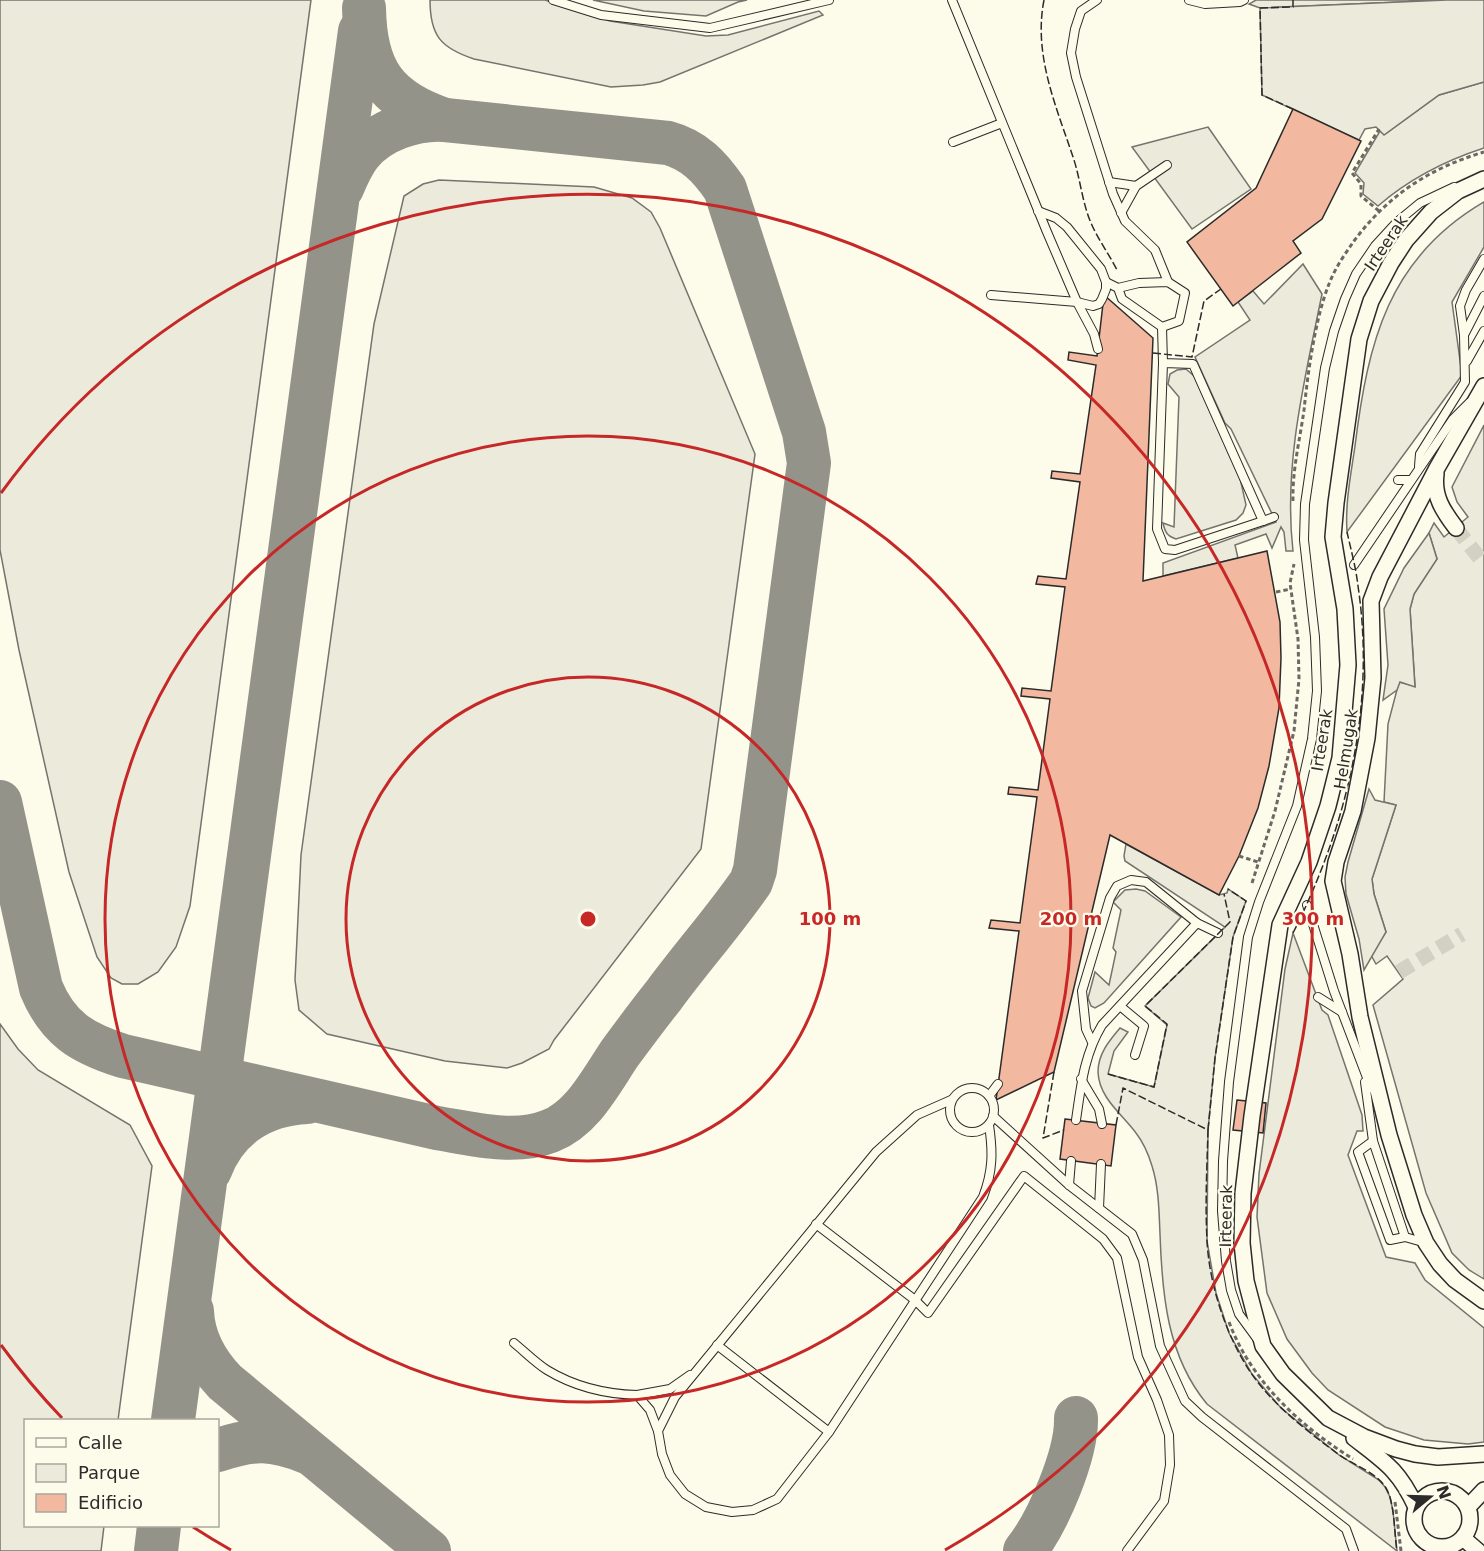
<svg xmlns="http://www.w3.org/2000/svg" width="1484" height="1551" font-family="'DejaVu Sans',sans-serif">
  <rect width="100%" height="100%" fill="#fdfbea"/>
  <g fill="#ecebdb" stroke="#74746e" stroke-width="1.5">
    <polygon points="0,0 311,0 190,906 176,947 158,972 138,984 122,984 111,978 97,957 69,872 19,650 0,550"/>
    <path d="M430 0H545L610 21 706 36 728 35 819 11 823 15 660 82 643 85 611 87 474 59C441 48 430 36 430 0Z"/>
    <polygon points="593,0 747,0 738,2 706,16 644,11"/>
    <polygon points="1256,0 1447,0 1260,8 1249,4"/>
    <path d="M1484 82V148C1444 161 1409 179 1378 206L1363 194 1364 183 1355 173 1380 131 1385 134 1439 95Z"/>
    <polygon points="439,180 594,187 632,198 651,212 660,228 755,454 701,849 554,1040 549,1049 522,1063 507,1068 445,1061 327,1034 299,1010 295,980 301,855 374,324 404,196 423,184"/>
    <path d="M1484 202V247L1452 302 1462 375 1347 532C1345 503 1351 474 1355 446 1368 342 1388 258 1484 202Z"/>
    <path d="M1303 264 1322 294C1305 378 1283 465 1293 551H1286L1284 532 1281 527 1272 548 1266 534 1235 545 1238 558 1163 576V563L1276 522 1231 429 1225 423 1195 357 1250 320 1238 302 1253 291 1264 304Z"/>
    <path d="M1186 369 1194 376 1240 478 1246 505 1243 513 1236 520 1176 539C1167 536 1165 532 1163 523L1174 527 1179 397 1168 384 1170 374 1177 370Z"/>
    <polygon points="1484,425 1484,1279 1469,1270 1452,1253 1426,1193 1373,1005 1403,979 1387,956 1376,964 1371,955 1386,932 1374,894 1372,879 1396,805 1384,802 1388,724 1399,682 1415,686 1410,609 1414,594 1437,559 1429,533 1434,523 1444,537 1468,517 1457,502 1452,487"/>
    <path d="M1126 844 1219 895 1227 893 1228 889 1246 901 1233 937 1215 1058 1208 1130 1207 1241 1216 1293 1229 1333 1252 1374 1281 1408 1339 1455 1379 1480 1385 1487 1390 1497 1393 1511 1397 1551 1207 1404C1167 1356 1162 1294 1160 1234 1159 1212 1159 1188 1152 1166 1149 1156 1143 1142 1136 1133 1122 1114 1099 1098 1098 1072 1098 1054 1109 1041 1120 1028L1128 1032 1114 1051 1108 1074 1154 1087 1167 1025 1145 1006 1225 927 1125 861 1124 856Z"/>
    <polygon points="1136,889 1145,891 1181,917 1104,1003 1095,1008 1091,1006 1088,998 1095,972 1109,985 1116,952 1113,948 1121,910 1113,902 1125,890"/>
    <polygon points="1293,933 1322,1010 1328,1015 1362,1115 1363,1131 1357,1131 1348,1155 1386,1257 1415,1263 1425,1280 1484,1328 1484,1442 1468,1444 1424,1440 1385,1427 1328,1390 1312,1373 1287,1339 1267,1293 1257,1217 1259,1174 1285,969"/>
    <polygon points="0,1024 18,1049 38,1070 130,1125 152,1166 118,1420 26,1420 26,1526 104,1526 101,1551 0,1551"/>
  </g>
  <g fill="#eceadb" stroke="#74746e" stroke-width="1.5">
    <polygon points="1447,0 1484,0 1484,82 1439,95 1384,135 1376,127 1365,129 1359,140 1262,95 1260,8"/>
    <polygon points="1208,127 1251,189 1192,229 1132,147"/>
    <polygon points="1429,533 1437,559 1414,594 1410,609 1415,687 1400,682 1397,690 1383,700 1388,665 1384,609 1404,568"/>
    <polygon points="1369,789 1375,800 1396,805 1372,879 1374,894 1386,932 1364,970 1359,939 1346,894 1345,877 1348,862"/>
  </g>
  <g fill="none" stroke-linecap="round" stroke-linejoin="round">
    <g stroke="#94938a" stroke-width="44">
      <path d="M342 188C347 176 352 164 360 154 379 130 416 118 445 120"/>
      <path d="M0 802 41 988C58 1029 82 1043 123 1056L437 1128C473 1134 515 1145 550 1131 583 1118 601 1081 620 1053 634 1034 649 1014 664 995 692 957 724 921 751 882L755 870 809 463 804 432 725 189C710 167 694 150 668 143L445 120C385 100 365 70 364 8"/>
      <path d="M210 1170C226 1127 262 1104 307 1102"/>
      <path d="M192 1311C193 1339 206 1362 225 1382L429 1551"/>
      <polyline points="173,1420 360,31"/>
      <path d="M218 1450C253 1438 272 1438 307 1452"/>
      <polyline points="156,1551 159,1526"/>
      <path d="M1025 1551C1048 1522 1077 1454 1076 1418"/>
    </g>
  </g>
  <g fill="#f2b8a0" stroke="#2b2b2b" stroke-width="1.5">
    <polygon points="1293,109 1361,141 1322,219 1293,241 1301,253 1233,306 1187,242 1256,188"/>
    <polygon points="1104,295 1153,338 1143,581 1267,551 1280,622 1281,658 1279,708 1269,766 1258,808 1239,856 1219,895 1110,835 1054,1072 996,1100 1019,931 989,928 991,920 1020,923 1037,797 1008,794 1009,787 1038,790 1050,699 1021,696 1022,688 1051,691 1065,587 1036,584 1038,576 1066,579 1080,482 1051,478 1052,471 1080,474 1096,365 1068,360 1069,352 1097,356"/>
    <polygon points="1237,1100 1266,1103 1263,1133 1233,1130"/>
    <polygon points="1065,1119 1116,1125 1111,1166 1060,1159"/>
  </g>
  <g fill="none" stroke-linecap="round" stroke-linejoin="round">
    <g stroke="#d3d1c4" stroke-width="15" stroke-dasharray="15 8" stroke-linecap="butt">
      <polyline points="1456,528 1484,564"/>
      <polyline points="1399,972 1462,934"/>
    </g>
    <defs>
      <g id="lane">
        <polyline points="553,0 601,15 710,28 829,0"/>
        <polyline points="952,0 1047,232 1077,302 1094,334 1098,349"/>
        <polyline points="1097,0 1081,11 1075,29 1071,53 1076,77 1113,194 1125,221 1155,250 1168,282"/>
        <polyline points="1189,0 1205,4 1240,2 1244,0"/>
        <polyline points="953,142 1002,123"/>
        <polyline points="1109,182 1136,186"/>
        <polyline points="1121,213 1136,186 1167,165"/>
        <polyline points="1106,282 1118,288 1139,283 1168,282 1185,293 1179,321 1162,327 1122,299 1118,288"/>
        <polyline points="991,295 1077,302 1093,306 1099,304 1102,299 1106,289 1106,282 1101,269 1067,227 1056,218 1038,211"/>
        <polyline points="1162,327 1163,363 1157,529 1165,549 1175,550 1263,521 1193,364 1163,363"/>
        <polyline points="1464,335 1460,306 1466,290 1484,259"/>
        <polyline points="1467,361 1484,331"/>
        <polyline points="1419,466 1420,454 1465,382 1464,335 1484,296"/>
        <polyline points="1398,480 1411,480"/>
        <polyline points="1263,521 1274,517"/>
        <polyline points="1354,565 1453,419 1469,403"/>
        <polyline points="1307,905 1334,991 1371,1088"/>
        <polyline points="1318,997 1342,1012"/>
        <polyline points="1120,1006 1144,1026 1135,1055"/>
        <polyline points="1092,1042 1086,1029 1082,991 1110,898 1117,886 1131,880 1146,882 1197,923 1218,933"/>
        <polyline points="1081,1079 1099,1109 1102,1124"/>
        <polyline points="1365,1082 1373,1141 1405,1237 1426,1243"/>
        <circle cx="972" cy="1110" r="22"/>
        <polyline points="989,1096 998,1084"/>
        <path d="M951 1100 917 1115 876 1152 675 1397 658 1431 662 1454 670 1475 685 1494 706 1507 732 1512 753 1510 777 1499 829 1432 983 1197C993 1171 993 1152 989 1125"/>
        <polyline points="993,1116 1069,1185 1132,1234 1143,1260 1160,1346 1185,1401 1202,1417 1346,1529 1354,1551"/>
        <path d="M1076 1120C1081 1086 1084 1055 1102 1025L1197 923"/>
        <polyline points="1373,1141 1358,1152 1390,1240 1405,1237"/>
        <polyline points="1069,1185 1071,1161"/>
        <polyline points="1099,1208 1101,1164"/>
        <polyline points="816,1224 915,1300 928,1313 1024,1176 1103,1239 1117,1258 1138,1357 1157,1400 1169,1435 1170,1465 1164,1501 1127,1551"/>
        <polyline points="1258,1340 1239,1314 1231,1290 1226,1261 1222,1211 1223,1161 1229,1082 1248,937 1259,902 1297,806 1312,739 1317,691 1315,637 1304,540 1305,504 1325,368 1334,331 1345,299 1356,274 1375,246 1397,222 1420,203 1454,187"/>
        <path d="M514 1343C525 1352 536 1363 547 1370 575 1387 605 1394 637 1395"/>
        <polyline points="717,1345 829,1432"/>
        <polyline points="658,1431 650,1410 637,1395 670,1389 690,1375"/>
      </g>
      <g id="street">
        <polyline points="1484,179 1458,191 1431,212 1406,240 1391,263 1371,301 1359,339 1336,503 1333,537 1345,609 1348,665 1340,758 1328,806 1309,862 1280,925 1252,1116 1243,1193 1242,1243 1246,1281 1263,1346 1283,1374 1328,1418 1364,1437 1396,1449 1415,1454 1438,1457 1484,1454"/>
        <polyline points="1484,386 1437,468 1380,577 1371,601 1373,678 1367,738 1353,811 1336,862 1333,881 1350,954 1360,1017 1389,1135 1414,1215 1426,1243 1440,1264 1455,1280 1484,1301"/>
        <path d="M1436 474C1433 496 1443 511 1456 528"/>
        <path d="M1354 1438C1385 1462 1399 1470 1416 1507"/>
        <circle cx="1442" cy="1519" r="28"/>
        <polyline points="1468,1507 1484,1490"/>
        <polyline points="1463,1538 1478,1551"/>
      </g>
    </defs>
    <use href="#lane" stroke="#2b2b2b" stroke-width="10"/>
    <use href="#street" stroke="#2b2b2b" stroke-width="18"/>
    <g stroke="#6a6964" stroke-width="3" stroke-dasharray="4.5 3" stroke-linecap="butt">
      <polyline points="1379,211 1361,196 1361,184 1352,173 1379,129"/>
      <path d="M1293 501C1292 471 1300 439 1304 410 1308 372 1315 319 1329 284 1335 268 1345 254 1354 241 1388 195 1430 168 1484 152"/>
      <polyline points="1276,592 1291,589"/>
      <polyline points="1239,856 1258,862"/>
      <polyline points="1252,883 1275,811 1294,731 1299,679 1298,639 1290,583 1294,564"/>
      <path d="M1229 1322C1251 1381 1300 1426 1353 1459"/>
      <polyline points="1395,1502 1401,1551"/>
    </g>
    <use href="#lane" stroke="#fdfbea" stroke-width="8"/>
    <use href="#street" stroke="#fdfbea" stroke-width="15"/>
    <g stroke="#2b2b2b" stroke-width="1.5" stroke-dasharray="8 3" stroke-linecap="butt">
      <path d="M1044 0C1033 56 1057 108 1074 160 1080 179 1082 199 1089 218 1096 237 1108 252 1117 270"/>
      <polyline points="1293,109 1262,95 1260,8 1293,7 1293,0"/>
      <polyline points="1153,353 1192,357 1204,301 1221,289"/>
      <path d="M1293 933C1347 826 1376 706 1358 586 1356 568 1351 550 1347 532"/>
      <polyline points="1054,1072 1043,1138 1064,1130"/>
      <polyline points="1108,1074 1154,1087 1167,1024 1145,1006 1230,922 1224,894"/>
      <path d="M1116 1125 1123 1088 1208 1130C1207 1166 1205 1203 1207 1240 1209 1284 1226 1336 1251 1373 1273 1405 1307 1431 1338 1454 1353 1465 1376 1472 1386 1488 1395 1503 1394 1533 1397 1551"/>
      <polyline points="1208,1130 1215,1058 1233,937 1246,901 1228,889"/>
    </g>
  </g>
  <g fill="none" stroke="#c62828" stroke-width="3">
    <circle cx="588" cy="919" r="242"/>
    <circle cx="588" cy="919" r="483"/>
    <path d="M231 1550A725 725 0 0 1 193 1527M62 1418A725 725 0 0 1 1 1345M1 493A725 725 0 1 1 945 1550"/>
  </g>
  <g text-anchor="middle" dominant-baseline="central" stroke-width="4.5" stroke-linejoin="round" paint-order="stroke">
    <g font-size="16" fill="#2b2b2b" stroke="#fdfbea">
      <text transform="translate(1386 243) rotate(-56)">Irteerak</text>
      <text transform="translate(1322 740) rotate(-81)">Irteerak</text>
      <text transform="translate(1346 749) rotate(-81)">Helmugak</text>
      <text transform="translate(1226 1216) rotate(-89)">Irteerak</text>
    </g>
  </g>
  <circle cx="588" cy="919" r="9" fill="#c62828" stroke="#fdfbea" stroke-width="3"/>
  <g font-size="18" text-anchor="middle" font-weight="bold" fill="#c62828" stroke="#fdfbea" stroke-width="4.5" stroke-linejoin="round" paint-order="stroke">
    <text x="830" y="925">100 m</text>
    <text x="1071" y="925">200 m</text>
    <text x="1313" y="925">300 m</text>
  </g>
  <rect x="24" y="1419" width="195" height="108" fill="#fdfbea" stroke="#a9a89e" stroke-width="1.5"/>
  <rect x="36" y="1438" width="30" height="9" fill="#fdfbea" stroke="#a9a89e" stroke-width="1.5"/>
  <text x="78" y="1449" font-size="18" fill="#2b2b2b">Calle</text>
  <rect x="36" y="1464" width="30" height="18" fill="#ecebdb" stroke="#a9a89e" stroke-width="1.5"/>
  <text x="78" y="1479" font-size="18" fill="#2b2b2b">Parque</text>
  <rect x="36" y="1494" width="30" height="18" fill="#f2b8a0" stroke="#a9a89e" stroke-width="1.5"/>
  <text x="78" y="1509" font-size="18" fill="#2b2b2b">Edificio</text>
  <g transform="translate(1430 1497) rotate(71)" stroke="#fdfbea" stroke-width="4.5" paint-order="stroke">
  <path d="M0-4.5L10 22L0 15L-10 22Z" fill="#2b2b2b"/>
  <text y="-9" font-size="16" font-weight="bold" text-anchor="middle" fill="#2b2b2b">N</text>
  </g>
</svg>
